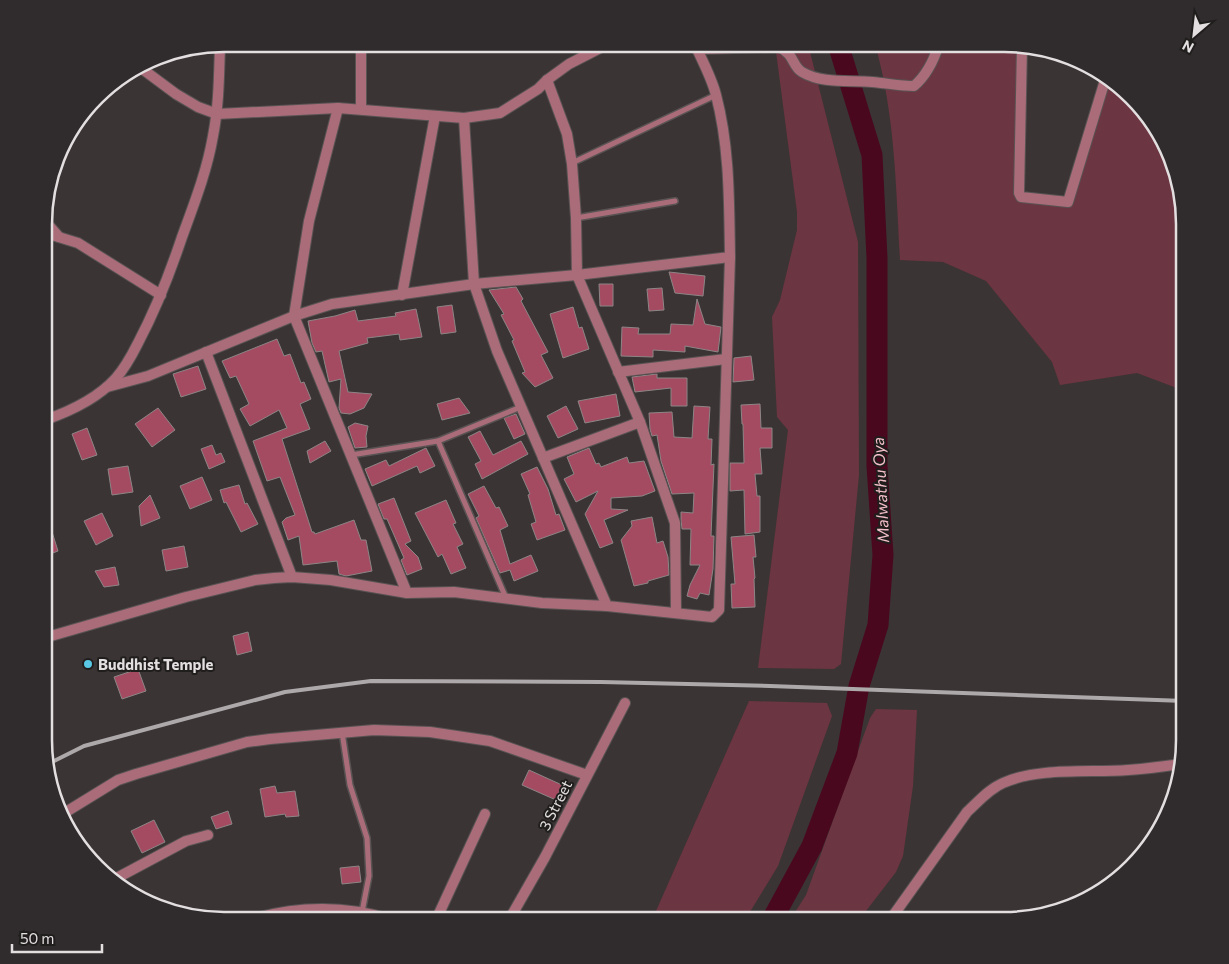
<svg xmlns="http://www.w3.org/2000/svg" width="1229" height="964" font-family="Commissioner,sans-serif">
  <rect width="100%" height="100%" fill="#3b3435"/>
  <g fill="#6b3541">
    <polygon points="775,44 808,44 858,242 859,475 841,664 834,669 758,668 788,430 777,417 772,317 780,300 797,230 797,212"/>
    <path d="M875 44H1016L1022 46 1019 193 1068 202 1106 77 1124 89 1171 155 1185 224V394L1182 390 1137 373 1060 385 1052 362 986 281 943 262 900 260C896 187 895 114 875 44Z"/>
    <polygon points="749,701 827,703 832,716 778,866 745,920 652,920"/>
    <polygon points="876,709 917,710 913,786 903,856 896,872 859,920 790,920 806,895 870,718"/>
  </g>
  <g fill="none" stroke-linecap="round" stroke-linejoin="round">
    <polyline stroke="#4a081f" stroke-width="21" points="772,920 812,846 847,753 859,686 878,625 883,555 877,466 877,258 872,155 838,44"/>
  </g>
  <g fill="#a44b61" stroke="#8d8586">
    <polygon points="669,272 705,276 703,296 675,293"/>
    <polygon points="599,284 613,284 613,306 600,306"/>
    <polygon points="516,287 523,299 521,301 548,352 541,355 553,378 535,387 522,373 525,372 512,341 514,340 501,315 504,314 489,290"/>
    <polygon points="662,288 664,310 649,311 647,289"/>
    <polygon points="697,299 705,324 721,327 718,352 685,346 685,352 653,350 653,357 621,356 622,327 639,328 638,334 670,334 671,324 693,325"/>
    <polygon points="452,305 456,332 441,334 437,307"/>
    <polygon points="573,307 579,328 582,327 589,349 563,358 550,314"/>
    <polygon points="416,309 422,337 400,340 399,334 367,338 368,343 339,351 348,392 372,394 364,408 350,414 341,413 339,408 341,379 329,382 322,351 316,352 312,343 308,321 335,316 355,310 358,321 396,316 395,313"/>
    <polygon points="277,339 284,356 290,354 301,383 304,382 311,399 300,404 310,429 282,439 312,532 314,532 315,534 354,520 361,540 366,540 372,571 346,576 339,574 337,561 303,565 299,536 288,540 282,522 286,518 295,515 280,477 267,481 253,441 287,428 279,410 250,426 240,409 249,404 236,376 230,378 222,361"/>
    <polygon points="751,356 754,380 733,382 734,358"/>
    <polygon points="198,366 206,389 181,397 173,374"/>
    <polygon points="657,374 657,378 687,378 687,406 671,406 671,388 635,392 632,377"/>
    <polygon points="616,394 620,416 585,423 578,401"/>
    <polygon points="459,398 470,413 442,420 437,404"/>
    <polygon points="760,404 761,428 772,428 772,448 760,448 762,474 755,474 757,496 760,496 760,532 745,534 744,490 730,491 730,463 744,463 743,424 742,424 741,405"/>
    <polygon points="566,406 578,429 558,438 547,416"/>
    <polygon points="694,406 710,407 708,439 712,439 711,465 714,464 711,536 714,536 713,569 709,595 700,593 697,599 687,596 690,585 700,565 690,565 691,529 682,529 681,520 681,512 693,513 694,493 672,494 661,461 657,435 652,436 650,429 649,413 672,412 674,437 692,438"/>
    <polygon points="158,408 175,430 152,447 135,424"/>
    <polygon points="516,414 525,434 514,439 504,418"/>
    <polygon points="355,423 368,426 366,436 367,447 355,448 348,427"/>
    <polygon points="87,428 97,455 82,460 72,434"/>
    <polygon points="480,431 493,455 521,441 528,454 482,479 475,464 481,461 468,437"/>
    <polygon points="325,441 331,451 310,463 307,451"/>
    <polygon points="212,445 216,455 221,453 225,462 209,469 201,449"/>
    <polygon points="426,448 435,466 420,473 417,466 372,486 365,469 386,460 389,466"/>
    <polygon points="589,448 596,464 599,463 601,467 627,457 629,463 644,461 655,491 642,496 611,498 611,509 628,510 604,520 613,543 600,548 585,514 598,491 576,502 564,479 574,474 567,457"/>
    <polygon points="128,466 133,492 112,495 108,469"/>
    <polygon points="537,467 548,489 556,515 559,514 565,530 537,540 531,524 536,522 528,495 530,494 521,474"/>
    <polygon points="202,477 212,500 190,509 180,486"/>
    <polygon points="239,485 245,504 247,503 258,524 241,532 226,502 224,503 220,490"/>
    <polygon points="484,486 496,508 499,507 508,526 500,530 510,564 531,555 538,571 514,581 510,570 500,573 476,518 479,516 468,494"/>
    <polygon points="150,495 160,518 141,526 139,506"/>
    <polygon points="394,498 411,541 405,544 418,557 422,569 407,575 401,560 404,558 387,519 384,519 378,504"/>
    <polygon points="446,500 456,523 453,524 463,544 457,547 466,568 451,574 442,554 438,557 415,513"/>
    <polygon points="102,513 113,536 96,545 84,521"/>
    <polygon points="45,516 47,516 58,551 45,556"/>
    <polygon points="652,517 657,543 663,541 668,557 669,575 648,581 648,583 634,586 621,540 632,526 631,521"/>
    <polygon points="754,535 756,557 753,557 755,578 754,579 755,607 732,608 731,584 735,584 731,537"/>
    <polygon points="184,546 188,567 166,571 162,550"/>
    <polygon points="115,567 119,585 104,587 95,571"/>
    <polygon points="248,632 252,651 237,655 233,636"/>
    <polygon points="138,669 146,691 122,699 114,677"/>
    <polygon points="529,770 562,785 556,800 522,785"/>
    <polygon points="275,786 277,793 295,791 299,816 286,817 285,814 265,817 260,789"/>
    <polygon points="228,811 232,824 216,829 211,817"/>
    <polygon points="154,820 165,842 142,853 131,831"/>
    <polygon points="359,866 361,882 342,884 340,868"/>
  </g>
  <g fill="none" stroke-linecap="round" stroke-linejoin="round">
    <defs>
      <g id="lane">
        <polyline points="572,163 716,95"/>
        <polyline points="576,218 675,201"/>
        <polyline points="438,441 506,598"/>
        <polyline points="351,455 438,441 521,407"/>
        <polyline points="342,732 350,785 367,838 369,876 362,912"/>
      </g>
      <g id="street">
        <path d="M695 45 697 49 779 47C795 55 792 66 802 72 822 84 850 80 872 82 886 83 900 86 914 86 927 75 934 60 939 44"/>
        <polyline points="1022,46 1019,193 1021,197 1068,202 1106,77"/>
        <polyline points="141,68 176,94 198,107 217,114 338,108 464,118 500,113 538,89 547,80 569,64 608,44"/>
        <polyline points="547,80 567,134 572,164 576,218 577,275 640,422 675,523 676,612"/>
        <polyline points="338,108 309,221 294,316 407,593"/>
        <polyline points="361,109 361,44"/>
        <polyline points="464,118 474,284 497,351 607,606 712,617 719,610 730,257"/>
        <polyline points="45,221 59,237"/>
        <polyline points="45,238 52,235 78,243 161,295"/>
        <polyline points="402,295 435,116"/>
        <polyline points="206,352 292,577"/>
        <polyline points="618,372 726,359"/>
        <path d="M107 387 148 376 294 316 332 304 474 284 577 275 730 257C729 203 730 148 716 95 712 79 704 64 697 49"/>
        <path d="M45 420C71 411 97 399 116 378 125 368 132 355 138 343 156 309 170 273 182 237 194 204 207 171 213 136 219 105 219 75 220 45"/>
        <polyline points="543,458 640,422"/>
        <polyline points="44,638 186,597 255,580 274,578 292,577 331,580 407,593 454,592 542,603 607,606"/>
        <polyline points="61,815 118,780 136,774 247,742 270,739 374,730 430,732 490,741 587,775"/>
        <polyline points="113,880 186,841 208,835"/>
        <path d="M249 920C297 906 345 905 392 920"/>
        <polyline points="436,920 485,814"/>
        <polyline points="509,920 545,857 625,703"/>
        <path d="M890 920 967 812C978 802 989 789 1003 783 1039 767 1089 773 1128 770 1146 769 1164 766 1182 764"/>
      </g>
    </defs>
    <use href="#lane" stroke="#595354" stroke-width="8"/>
    <use href="#street" stroke="#595354" stroke-width="12"/>
    <use href="#lane" stroke="#aa6c78" stroke-width="5"/>
    <use href="#street" stroke="#aa6c78" stroke-width="10"/>
    <polyline stroke="#ada8a9" stroke-width="4" points="48,764 84,746 285,692 371,681 601,682 770,686 1185,701"/>
  </g>
  <circle fill="#59c8e4" stroke="#201d1d" stroke-width="2" cx="88" cy="664" r="5"/>
  <g text-anchor="middle" dominant-baseline="central" stroke-width="4" stroke-linejoin="round" paint-order="stroke">
    <g font-size="15" font-weight="bold" fill="#e3dedf" stroke="#201d1d" text-anchor="start">
      <text x="98" y="664">Buddhist Temple</text>
    </g>
    <g font-size="15" fill="#e3dedf" stroke="#201d1d">
      <text transform="translate(555 805) rotate(-63)">3 Street</text>
    </g>
    <g font-size="16" font-style="italic" fill="#f2bec7" stroke="#201d1d">
      <text transform="translate(880 490) rotate(-93)">Malwathu Oya</text>
    </g>
  </g>
  <path d="M0 0H1229V964H0ZM224 52H1004A172 172 0 0 1 1176 224V740A172 172 0 0 1 1004 912H224A172 172 0 0 1 52 740V224A172 172 0 0 1 224 52Z" fill="#302c2d" fill-rule="evenodd"/>
  <path fill="none" stroke="#e3dedf" stroke-width="2.5" d="M224 52H1004A172 172 0 0 1 1176 224V740A172 172 0 0 1 1004 912H224A172 172 0 0 1 52 740V224A172 172 0 0 1 224 52Z"/>
  <g transform="translate(1194 35) rotate(208)" stroke="#201d1d" stroke-width="4" paint-order="stroke">
  <path d="M0-4L9 19L0 12L-9 19Z" fill="#e3dedf"/>
  <text y="-8" font-size="14" font-weight="bold" text-anchor="middle" fill="#e3dedf">N</text>
  </g>
  <path d="M12 944v8h90v-8" fill="none" stroke="#e3dedf" stroke-width="2.5"/>
  <text x="20" y="944" font-size="15" fill="#e3dedf" stroke="#201d1d" stroke-width="4" paint-order="stroke">50 m</text>
</svg>
